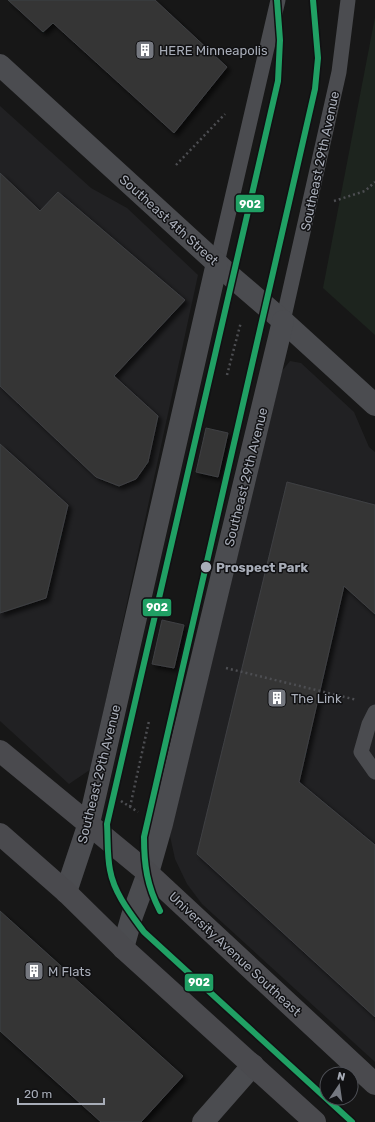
<svg xmlns="http://www.w3.org/2000/svg" width="375" height="1122" font-family="Rubik,sans-serif">
  <defs>
    <filter id="shadow"><feDropShadow dx="3.5" dy="3.5" stdDeviation="2" flood-color="#0009"/></filter>
  </defs>
  <rect width="100%" height="100%" fill="#171717"/>
  <g fill="#212123">
    <polygon points="0,106 91,188 127,208 198,275 91,769 69,784 0,721"/>
    <polygon points="290,361 301,363 354,412 369,447 375,452 375,1062 202,904 187,884 175,859 170,836 282,371"/>
  </g>
  <polygon fill="#1d241e" points="375,17 375,335 323,288"/>
  <g fill="#353536" stroke="#3f4043" filter="url(#shadow)">
    <polygon points="8,0 155,0 227,67 174,133 53,23 43,32"/>
    <polygon points="0,173 40,211 58,192 185,300 114,376 158,416 148,462 136,479 119,486 96,477 0,386"/>
    <polygon points="206,428 228,433 218,477 196,472"/>
    <polygon points="0,444 68,505 46,598 0,613"/>
    <polygon points="287,482 375,505 375,614 344,586 299,782 375,845 375,1017 197,854"/>
    <polygon points="162,620 184,625 174,668 152,664"/>
    <polygon points="0,911 183,1076 141,1122 101,1122 0,1031"/>
  </g>
  <g fill="none" stroke-linecap="round" stroke-linejoin="round">
    <g stroke="#4d4e52" stroke-width="2.5" stroke-dasharray="2 3" stroke-linecap="butt">
      <polyline points="176,165 225,114"/>
      <polyline points="334,201 365,191 375,182"/>
      <polyline points="227,375 241,322"/>
      <polyline points="226,668 357,700"/>
      <polyline points="121,801 138,812"/>
      <polyline points="130,807 149,721"/>
    </g>
    <g stroke="#4b4c50" stroke-width="15">
      <polyline points="217,263 278,0"/>
      <polyline points="283,321 339,72 348,0"/>
      <polyline points="375,712 369,724 361,752 375,772"/>
    </g>
    <g stroke="#4b4c50" stroke-width="22">
      <polyline points="0,65 233,278 283,321 375,405"/>
      <polyline points="66,892 89,823 217,263"/>
      <polyline points="123,948 132,916 148,873 162,824 283,321"/>
      <polyline points="203,1122 253,1065"/>
    </g>
    <g stroke="#4a4a4e" stroke-width="22">
      <polyline points="0,751 148,873 375,1084"/>
      <polyline points="0,834 66,892 123,948 315,1122"/>
    </g>
    <defs>
      <g id="rail-1">
        <path d="M277 0 280 40 278 81 107 824C108 839 107 855 110 870 114 893 130 913 144 932L352 1122"/>
        <path d="M160 911C147 886 144 865 144 837L315 89 318 58 313 0"/>
      </g>
    </defs>
    <use href="#rail-1" stroke="#111113" stroke-width="9"/>
    <use href="#rail-1" stroke="#20a064" stroke-width="6"/>
  </g>
  <defs>
    <symbol id="building-square" viewBox="-11 -11 22 22"><rect x="-9" y="-9" width="18" height="18" rx="4" fill="#757880" stroke="#111113"/><path d="M-4-6H4V6H1V3H-1V6H-4ZM-2.5-4.3h1.7v1.8h-1.7ZM.8-4.3h1.7v1.8H.8ZM-2.5-1h1.7V.8h-1.7ZM.8-1h1.7V.8H.8Z" fill="#fff"/></symbol>
  </defs>
  <g fill-rule="evenodd">
    <use href="#building-square" x="134" y="39" width="22" height="22"/>
    <use href="#building-square" x="266" y="687" width="22" height="22"/>
    <use href="#building-square" x="23" y="960" width="22" height="22"/>
  </g>
  <circle fill="#a8adb8" stroke="#111113" stroke-width="1.5" cx="206" cy="567" r="6"/>
  <g text-anchor="middle" dominant-baseline="central" stroke-width="3" stroke-linejoin="round" paint-order="stroke">
    <g font-size="13" fill="#a8adb8" stroke="#111113" text-anchor="start">
      <text x="159" y="50">HERE Minneapolis</text>
      <text x="291" y="698">The Link</text>
      <text x="48" y="971">M Flats</text>
    </g>
    <g font-size="13" fill="#a8adb8" stroke="#111113">
      <text transform="translate(320 161) rotate(-78)">Southeast 29th Avenue</text>
      <text transform="translate(169 220) rotate(42)">Southeast 4th Street</text>
      <text transform="translate(246 477) rotate(-76)">Southeast 29th Avenue</text>
      <text transform="translate(99 774) rotate(-76)">Southeast 29th Avenue</text>
      <text transform="translate(235 954) rotate(43)">University Avenue Southeast</text>
    </g>
    <g font-size="13" font-weight="bold" fill="#a8adb8" stroke="#111113" text-anchor="start">
      <text x="216" y="567">Prospect Park</text>
    </g>
  </g>
  <g stroke="#111113" stroke-width="1.5">
    <rect x="235" y="194" width="30" height="19" rx="4" fill="#20a064"/>
    <rect x="142" y="598" width="30" height="19" rx="4" fill="#20a064"/>
    <rect x="184" y="973" width="30" height="19" rx="4" fill="#20a064"/>
  </g>
  <g font-size="11" text-anchor="middle" font-weight="bold" fill="#fff">
    <text x="250" y="208">902</text>
    <text x="157" y="611">902</text>
    <text x="199" y="986">902</text>
  </g>
  <g transform="translate(339 1086) rotate(13)"><circle r="19" fill="#111113" stroke="#4d4f55"/>
  <path d="M0-3L7 15L0 10L-7 15Z" fill="#757880"/>
  <text y="-6" font-size="11" font-weight="bold" text-anchor="middle" fill="#a8adb8">N</text>
  </g>
  <path d="M18 1098v6h86v-6" fill="none" stroke="#a8adb8" stroke-width="2"/>
  <text x="24" y="1098" font-size="12" fill="#a8adb8" stroke="#111113" stroke-width="3" paint-order="stroke">20 m</text>
</svg>
